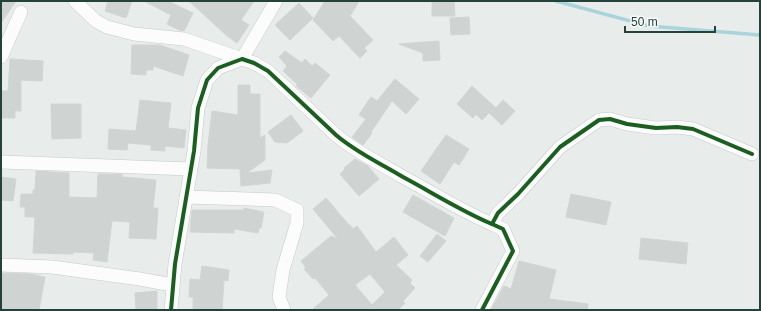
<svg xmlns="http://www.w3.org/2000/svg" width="761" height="311" font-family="Arial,sans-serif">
  <rect width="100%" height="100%" fill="#e8edeb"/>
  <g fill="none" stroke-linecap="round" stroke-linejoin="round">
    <polyline stroke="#a9d4db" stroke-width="3.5" points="556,1 649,26 760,35"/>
  </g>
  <g fill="#cfd4d2" stroke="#d1d6d4" fill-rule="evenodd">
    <polygon points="1,1 16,1 1,23"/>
    <polygon points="108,1 132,1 126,18 105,11"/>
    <polygon points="144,1 168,1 193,13 184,31 179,30 167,24 171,15"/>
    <polygon points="189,1 254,1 241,20 249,25 237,43 226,35"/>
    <polygon points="325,1 359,1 350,16 373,40 364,48 367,51 360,58 339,36 333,41 313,20"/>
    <polygon points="432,1 454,1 455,16 432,16"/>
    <polygon points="299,3 313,18 290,40 275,25"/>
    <polygon points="469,17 470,34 451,35 450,18"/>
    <polygon points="439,41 440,60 423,61 423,53 399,44"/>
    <polygon points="132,45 160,45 189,55 183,76 153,66 153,70 146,70 146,75 131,74"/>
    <polygon points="285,51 302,63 305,59 312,66 315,63 330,75 311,98 296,86 297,84 283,71 287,66 279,57"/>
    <polygon points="10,59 43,61 42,81 21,80 21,111 15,111 15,118 1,118 1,91 8,91"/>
    <polygon points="395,79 419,99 406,114 392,101 371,132 372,133 363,145 352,137 366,119 359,115 371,97 377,101"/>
    <polygon points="238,85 250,85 250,94 260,94 260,138 265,135 265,160 247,173 272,170 270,183 241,186 240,169 207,168 208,145 212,111 238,115"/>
    <polygon points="472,86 496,108 503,100 515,111 502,125 489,113 482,120 476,114 473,118 457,104"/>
    <polygon points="140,100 171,103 168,128 186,130 184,148 165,146 165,151 151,150 151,145 128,143 127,150 108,149 109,129 136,131"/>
    <polygon points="51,104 81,104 81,138 52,139"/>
    <polygon points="291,115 303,131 287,143 275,142 268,132"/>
    <polygon points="446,135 469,149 459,165 454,162 440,184 421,171"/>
    <polygon points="355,159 368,166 379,179 359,196 340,174 345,169 344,168"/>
    <polygon points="36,171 69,173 69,197 97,198 98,174 122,174 122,177 156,180 153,208 158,208 156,239 129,238 130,222 112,221 107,262 93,260 94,253 73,252 73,254 33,253 35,217 25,217 25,207 20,207 21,194 33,194 33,190 35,190"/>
    <polygon points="1,177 16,179 13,201 1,200"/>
    <polygon points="571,194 611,202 606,225 566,217"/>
    <polygon points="413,195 454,218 445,236 403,212"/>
    <path d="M326 198 349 225H350L353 229 357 226 376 252 394 237 408 255 396 265 412 280 410 283 415 288 403 301 405 303 398 310H312L329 295 315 278 313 279 304 269 306 268 301 261 331 236 338 239 313 209ZM370 274 385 292 372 305 355 285Z"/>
    <polygon points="244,208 264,212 261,228 259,228 258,233 234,229 234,233 190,232 192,210 244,210"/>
    <polygon points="437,234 446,241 428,262 420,256"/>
    <polygon points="641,238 688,243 686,264 639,259"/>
    <polygon points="519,261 556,270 549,299 588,304 587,310 491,310 504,286 511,289"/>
    <polygon points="202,266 229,270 228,281 224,280 222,310 193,310 193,297 189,297 190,279 200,280"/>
    <polygon points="1,273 31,274 45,277 39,310 1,310"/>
    <polygon points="157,291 157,310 136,310 135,293"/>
  </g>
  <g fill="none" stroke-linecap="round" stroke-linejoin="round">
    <defs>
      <g id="minor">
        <polyline points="75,1 96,21 107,27 134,34 184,39 242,59 276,1"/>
        <polyline points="1,57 21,12"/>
        <polyline points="1,162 190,169"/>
        <polyline points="186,197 275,200 297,210 297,223 283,270 279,297 284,310"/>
        <polyline points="1,265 52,267 140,279 172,285"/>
        <path d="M171 310 175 264 194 151 198 108 207 80 218 68 242 59 254 63 268 71 336 135C357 153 380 163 403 177 433 193 461 211 492 224"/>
        <polyline points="482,310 513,251 503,229 492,224 498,213 518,194 560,147 599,120 610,119 627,124 656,128 677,127 693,129 752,154"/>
      </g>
    </defs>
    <use href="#minor" stroke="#c5cac8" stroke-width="14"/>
    <use href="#minor" stroke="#fcfcfc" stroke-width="13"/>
    <defs>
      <g id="cycleway">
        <path d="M171 310 175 264 194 151 198 108 207 80 218 68 242 59 254 63 268 71 336 135C357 153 380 163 403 177 433 193 461 211 492 224"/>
        <polyline points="482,310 513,251 503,229 492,224 498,213 518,194 560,147 599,120 610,119 627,124 656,128 677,127 693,129 752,154"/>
      </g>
    </defs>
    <use href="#cycleway" stroke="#f7fbf9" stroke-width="6"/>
    <use href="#cycleway" stroke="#1b5e20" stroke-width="4"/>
  </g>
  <rect width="761" height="311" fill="none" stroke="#24423a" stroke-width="4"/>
  <path d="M625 26v6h90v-6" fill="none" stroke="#24423a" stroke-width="2"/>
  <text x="631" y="26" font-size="12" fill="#24423a" stroke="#f7fbf9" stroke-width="3" paint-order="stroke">50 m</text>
</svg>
